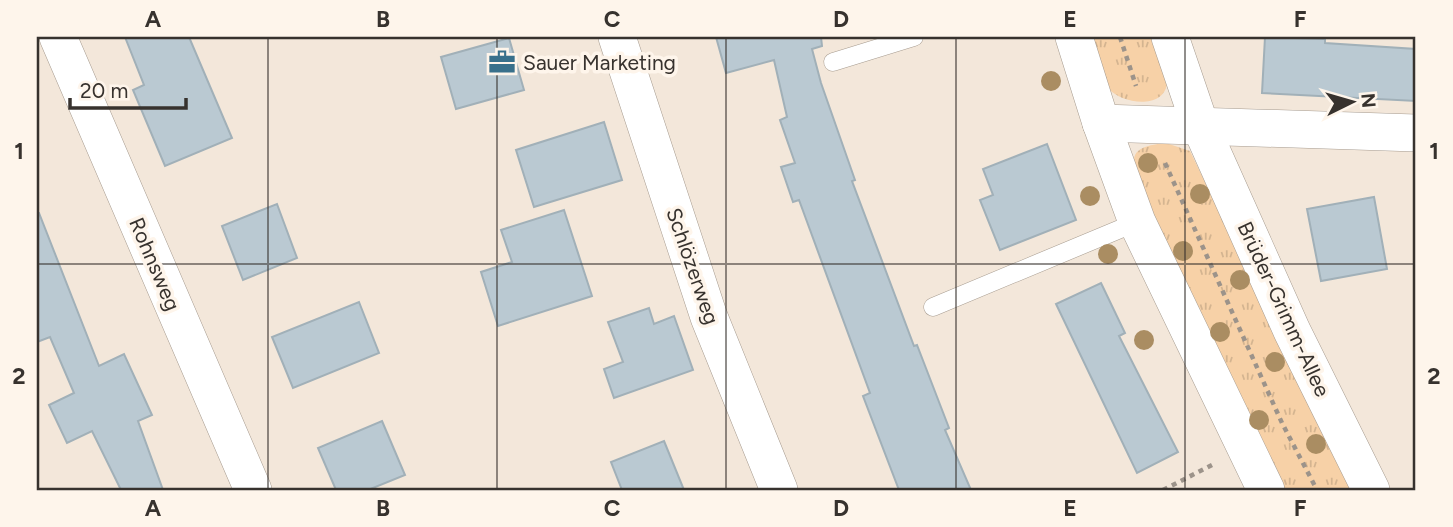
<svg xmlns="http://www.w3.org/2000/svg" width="1453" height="527" font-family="Figtree,sans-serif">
  <defs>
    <pattern id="grass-tufts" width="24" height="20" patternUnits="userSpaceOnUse" patternTransform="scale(1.75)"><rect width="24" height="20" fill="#f7d1a7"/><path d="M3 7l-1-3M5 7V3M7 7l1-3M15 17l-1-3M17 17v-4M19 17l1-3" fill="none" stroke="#d4b490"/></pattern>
  </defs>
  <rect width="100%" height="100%" fill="#f3e7da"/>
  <g fill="url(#grass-tufts)">
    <path d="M1086 37H1152C1157 50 1169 70 1167 84 1163 110 1121 104 1108 88 1101 80 1091 48 1086 37Z"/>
    <path d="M1166 143 1190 151 1353 490H1285L1256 436 1141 191C1131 158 1126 147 1166 143Z"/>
  </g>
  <g fill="#bac9d2" stroke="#a1b0b8" stroke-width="2">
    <polygon points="125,37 189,37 232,138 165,166 133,90 144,85"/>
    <polygon points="716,37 821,37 822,46 812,49 821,83 855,180 852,181 914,346 917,345 949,428 945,430 971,490 899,490 863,396 870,393 799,200 793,202 781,167 795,163 780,120 787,117 774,60 726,73"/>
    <polygon points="1265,37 1325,39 1325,43 1416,49 1416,101 1262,93"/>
    <polygon points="509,38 524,90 456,109 441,57"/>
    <polygon points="604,122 622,180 534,207 516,150"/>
    <polygon points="1047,144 1076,220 1000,250 980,200 993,195 983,169"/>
    <polygon points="1374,197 1387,269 1321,281 1307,209"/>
    <polygon points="277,204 297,258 243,280 222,226"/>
    <polygon points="564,210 592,296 498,326 481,272 512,262 501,230"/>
    <polygon points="37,213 39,213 99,366 124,354 152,415 138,421 163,490 121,490 92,431 67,443 49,405 74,393 50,337 37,342"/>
    <polygon points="1101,283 1125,333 1119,336 1178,452 1137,473 1056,304"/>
    <polygon points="359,302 379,353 293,388 272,337"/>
    <polygon points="649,308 654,324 674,316 693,370 614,398 604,369 623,362 608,322"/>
    <polygon points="382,421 405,475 368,490 336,490 318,448"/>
    <polygon points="664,441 684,490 622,490 611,462"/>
  </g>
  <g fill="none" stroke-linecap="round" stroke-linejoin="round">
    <defs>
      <g id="service">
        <polyline points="833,62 914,37"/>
        <polyline points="933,307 1137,222"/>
      </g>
      <g id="minor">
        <polyline points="58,37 253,490"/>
        <polyline points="617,37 709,317 779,490"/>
        <polyline points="1074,37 1101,123 1137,222 1266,490"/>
        <polyline points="1170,37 1200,125 1292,331 1371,490"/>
        <polyline points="1101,123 1416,133"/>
      </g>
    </defs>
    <use href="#service" stroke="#a79c90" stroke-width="19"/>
    <use href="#minor" stroke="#a79c90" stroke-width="38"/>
    <g stroke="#9c938a" stroke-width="4.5" stroke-dasharray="5 5" stroke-linecap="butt">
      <polyline points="1120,37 1136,86"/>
      <polyline points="1165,163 1282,423 1317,490"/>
      <polyline points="1163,490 1214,464"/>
    </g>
    <use href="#service" stroke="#fff" stroke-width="18"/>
    <use href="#minor" stroke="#fff" stroke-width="37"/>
  </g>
  <g fill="#aa8d62">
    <circle cx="1051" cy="81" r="10"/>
    <circle cx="1148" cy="163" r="10"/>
    <circle cx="1200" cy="194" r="10"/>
    <circle cx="1090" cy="196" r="10"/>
    <circle cx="1183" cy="251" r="10"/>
    <circle cx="1108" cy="254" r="10"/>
    <circle cx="1240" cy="280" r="10"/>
    <circle cx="1220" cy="332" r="10"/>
    <circle cx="1144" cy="340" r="10"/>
    <circle cx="1275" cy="362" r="10"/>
    <circle cx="1259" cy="420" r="10"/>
    <circle cx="1316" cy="444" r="10"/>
  </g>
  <path fill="none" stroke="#37322e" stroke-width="2" stroke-opacity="0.55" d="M268 37V490M497 37V490M726 37V490M956 37V490M1185 37V490M37 264H1416"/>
  <defs>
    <symbol id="office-bare" viewBox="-9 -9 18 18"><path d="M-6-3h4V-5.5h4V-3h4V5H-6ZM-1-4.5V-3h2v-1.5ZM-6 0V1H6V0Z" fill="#39708b" stroke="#fef5eb" stroke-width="2.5" paint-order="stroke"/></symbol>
  </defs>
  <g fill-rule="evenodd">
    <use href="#office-bare" x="483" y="43" width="38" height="38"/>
  </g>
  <g text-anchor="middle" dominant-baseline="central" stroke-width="7" stroke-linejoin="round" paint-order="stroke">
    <g font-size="21" fill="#37322e" stroke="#fef5eb" text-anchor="start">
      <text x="523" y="62">Sauer Marketing</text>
    </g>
    <g font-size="21" fill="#37322e" stroke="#fef5eb">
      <text transform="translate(155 264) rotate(67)">Rohnsweg</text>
      <text transform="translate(693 266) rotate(71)">Schlözerweg</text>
      <text transform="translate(1284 309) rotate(65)">Brüder-Grimm-Allee</text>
    </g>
  </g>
  <rect width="1453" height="527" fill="none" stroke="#fef5eb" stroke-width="77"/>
  <g transform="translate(1352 102) rotate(85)" stroke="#fef5eb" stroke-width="5" paint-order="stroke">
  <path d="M0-5L12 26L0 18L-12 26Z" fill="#37322e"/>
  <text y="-10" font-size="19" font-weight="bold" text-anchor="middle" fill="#37322e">N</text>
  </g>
  <path d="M70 98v10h116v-10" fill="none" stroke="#37322e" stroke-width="3.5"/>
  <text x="80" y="98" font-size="21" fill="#37322e" stroke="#fef5eb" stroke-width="5" paint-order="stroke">20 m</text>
  <rect x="38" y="38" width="1376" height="451" fill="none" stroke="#37322e" stroke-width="2.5"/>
  <g font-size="23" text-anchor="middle" font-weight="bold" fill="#37322e">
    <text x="153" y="27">A</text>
    <text x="383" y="27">B</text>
    <text x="612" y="27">C</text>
    <text x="841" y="27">D</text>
    <text x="1070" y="27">E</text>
    <text x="1300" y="27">F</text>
    <text x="19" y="159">1</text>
    <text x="1434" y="159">1</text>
    <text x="19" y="384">2</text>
    <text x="1434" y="384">2</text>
    <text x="153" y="516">A</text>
    <text x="383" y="516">B</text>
    <text x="612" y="516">C</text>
    <text x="841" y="516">D</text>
    <text x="1070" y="516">E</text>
    <text x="1300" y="516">F</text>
  </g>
</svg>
